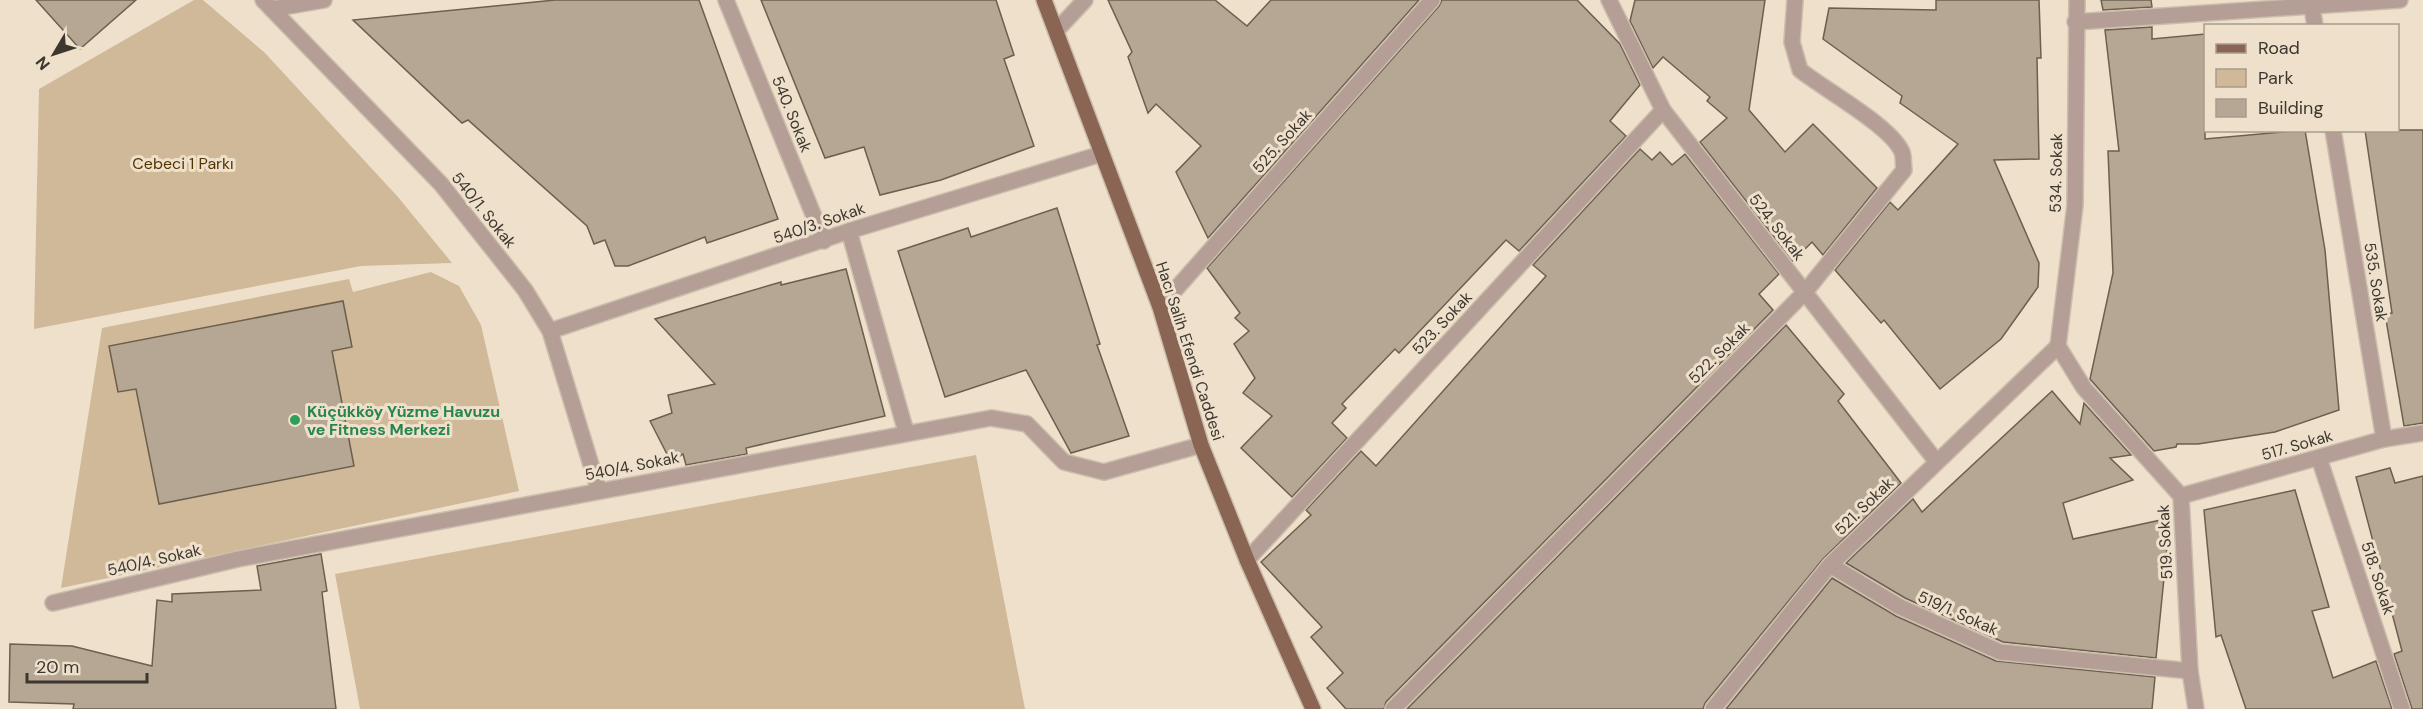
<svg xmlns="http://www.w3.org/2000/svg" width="2423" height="709" font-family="'DM Sans',sans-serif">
  <rect width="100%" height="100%" fill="#efe0cc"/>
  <g fill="#d0b998">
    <polygon points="194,0 203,0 265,53 398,197 452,263 361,266 34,329 39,89"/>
    <polygon points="431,272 459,286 481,325 519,491 61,588 102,328 349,279 353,292"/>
    <polygon points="976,455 1025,709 360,709 335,574"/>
  </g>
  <g fill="#b5a793" stroke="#6c5f4d" stroke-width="1.5">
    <polygon points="36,0 136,0 80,49"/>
    <polygon points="555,0 699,0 778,219 707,243 705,237 628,266 615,266 605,240 594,244 587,226 468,120 462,123 353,20"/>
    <polygon points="761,0 996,0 1014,55 1004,59 1034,146 941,180 880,195 864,147 825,158"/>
    <polygon points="1108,0 1215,0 1247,26 1271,0 1419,0 1208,238 1176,172 1201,146 1156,104 1148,113 1128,57 1132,52"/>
    <polygon points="1442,0 1577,0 1620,44 1640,85 1610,121 1626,136 1519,251 1506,240 1399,353 1395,349 1342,404 1346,408 1332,423 1347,438 1292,497 1241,448 1272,416 1243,393 1255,378 1234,344 1249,331 1235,318 1240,313 1207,268 1439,6"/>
    <polygon points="1635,0 1765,0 1749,110 1785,152 1813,124 1877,188 1823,255 1812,242 1793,261 1700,142 1727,118 1707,101 1710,97 1663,57 1653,68 1630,21"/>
    <polygon points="1936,0 2039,0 2041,58 2037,58 2039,159 1994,160 2039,263 2038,287 2001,339 1940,389 1884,320 1881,323 1835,270 1890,202 1898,210 1958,144 1900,103 1902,96 1823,39 1829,8 1936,10"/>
    <polygon points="2101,0 2151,0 2152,7 2103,10"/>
    <polygon points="2152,27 2152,39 2205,34 2205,139 2305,130 2325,250 2339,410 2275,432 2198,444 2177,444 2176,447 2154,451 2090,379 2113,273 2108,151 2119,151 2105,30"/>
    <polygon points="2365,130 2423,130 2423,423 2404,426 2385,314 2392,313"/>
    <polygon points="1640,149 1652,160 1660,152 1672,165 1685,154 1779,274 1759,294 1773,310 1386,702 1384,709 1346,709 1327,688 1343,673 1311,637 1322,627 1261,562 1311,515 1306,510 1361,451 1376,466 1546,276 1533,265"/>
    <polygon points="1057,208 1100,344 1097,345 1129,436 1071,453 1026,370 945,397 898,251 968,228 971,237"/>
    <polygon points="846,269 885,416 746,448 747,454 686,465 683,454 671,462 650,421 672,413 668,395 715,384 655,319 781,282 781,285"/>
    <polygon points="343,301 352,347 332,351 354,466 159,504 136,389 118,392 109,346"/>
    <polygon points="1786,325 1844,394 1838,401 1901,483 1823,559 1705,703 1703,709 1407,709"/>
    <polygon points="2052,391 2080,424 2084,403 2131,455 2110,458 2133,480 2063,503 2073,539 2170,518 2156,658 2003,642 1905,598 1846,563 1913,499 1922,512"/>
    <polygon points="2390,468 2395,483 2423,476 2423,709 2412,709 2394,654 2402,651 2356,477"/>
    <polygon points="2295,490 2329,607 2312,611 2333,678 2376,661 2392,709 2246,709 2221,635 2216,637 2204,510"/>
    <polygon points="321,554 327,591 322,592 336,709 73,709 74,704 9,702 10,644 72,646 152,666 157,600 172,602 172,594 261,590 257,566"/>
    <polygon points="1832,578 1896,616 1996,661 2155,677 2152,709 1726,709"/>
  </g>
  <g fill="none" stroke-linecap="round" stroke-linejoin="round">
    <defs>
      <g id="minor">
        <polyline points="263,0 441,184 525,290 550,331 599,491"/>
        <polyline points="726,0 824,241"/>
        <polyline points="1609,0 1663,110 1936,461"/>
        <polyline points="2312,7 2315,26"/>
        <polyline points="272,9 324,0"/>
        <polyline points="2075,22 2400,0"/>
        <polyline points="1056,31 1085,0"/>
        <polyline points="2333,130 2384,439"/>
        <polyline points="849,231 906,432"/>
        <polyline points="1160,307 1432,0"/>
        <polyline points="550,331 849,231 1101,154"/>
        <polyline points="2058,346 2084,388 2181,496 2190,671 2196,709"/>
        <polyline points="2058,346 2075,205 2077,0"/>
        <polyline points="2319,458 2402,709"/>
        <polyline points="2181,496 2384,439 2423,433"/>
        <polyline points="1247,560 1663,110"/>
        <polyline points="1830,565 1900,607 2000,652 2190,671"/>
        <polyline points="53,603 238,559 991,418 1027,424 1064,462 1104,472 1201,445"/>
        <path d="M1393 709 1805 292 1904 170C1903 164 1904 157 1902 152 1891 126 1825 90 1800 70L1792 42 1795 0"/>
        <polyline points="1713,709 1830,565 2058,346"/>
      </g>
      <polyline id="major" points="1044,0 1160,307 1201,445 1247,560 1313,709"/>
    </defs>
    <use href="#minor" stroke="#cbbead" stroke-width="18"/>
    <use href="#major" stroke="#cbbead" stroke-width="18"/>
    <use href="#minor" stroke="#b49e95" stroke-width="15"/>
    <use href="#major" stroke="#8b6554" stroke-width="15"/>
  </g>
  <circle fill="#2e9e5b" stroke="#efe0cc" stroke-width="2" cx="295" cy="420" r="6"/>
  <g text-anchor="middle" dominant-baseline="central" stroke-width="6" stroke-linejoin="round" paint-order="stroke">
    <g font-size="16" fill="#3c372f" stroke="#efe0cc">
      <text transform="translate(792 114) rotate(68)">540. Sokak</text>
      <text transform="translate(1282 141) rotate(-48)">525. Sokak</text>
      <text transform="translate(2056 173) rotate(-89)">534. Sokak</text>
      <text transform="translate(484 210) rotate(51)">540/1. Sokak</text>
      <text transform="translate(819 223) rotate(-19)">540/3. Sokak</text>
      <text transform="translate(1777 227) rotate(52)">524. Sokak</text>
      <text transform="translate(2376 282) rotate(81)">535. Sokak</text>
      <text transform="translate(1442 323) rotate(-47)">523. Sokak</text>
      <text transform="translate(1190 351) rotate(72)">Hacı Salih Efendi Caddesi</text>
      <text transform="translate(1719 353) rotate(-45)">522. Sokak</text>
      <text transform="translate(2297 445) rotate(-16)">517. Sokak</text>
      <text transform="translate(632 466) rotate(-11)">540/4. Sokak</text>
      <text transform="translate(1864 506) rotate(-44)">521. Sokak</text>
      <text transform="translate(2165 542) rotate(-93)">519. Sokak</text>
      <text transform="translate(154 560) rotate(-13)">540/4. Sokak</text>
      <text transform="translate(2378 578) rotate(72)">518. Sokak</text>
      <text transform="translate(1958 613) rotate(24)">519/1. Sokak</text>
    </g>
    <g font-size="16" fill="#513400" stroke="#efe0cc">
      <text x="183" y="163">Cebeci 1 Parkı</text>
    </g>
    <g font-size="16" font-weight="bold" fill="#27864d" stroke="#efe0cc" text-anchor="start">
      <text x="307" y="411">Küçükköy Yüzme Havuzu<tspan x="307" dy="18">ve Fitness Merkezi</tspan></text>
    </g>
  </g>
  <rect x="2204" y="24" width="195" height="108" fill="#efe0cc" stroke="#a79c8d" stroke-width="1.5"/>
  <rect x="2216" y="44" width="30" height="9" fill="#8b6554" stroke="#a79c8d" stroke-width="1.5"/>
  <text x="2258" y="54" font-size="18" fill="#3c372f">Road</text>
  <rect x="2216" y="69" width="30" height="18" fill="#d0b998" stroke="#a79c8d" stroke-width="1.5"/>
  <text x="2258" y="84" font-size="18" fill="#3c372f">Park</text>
  <rect x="2216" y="99" width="30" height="18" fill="#b5a793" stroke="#a79c8d" stroke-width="1.5"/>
  <text x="2258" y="114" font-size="18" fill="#3c372f">Building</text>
  <g transform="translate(54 54) rotate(231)" stroke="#efe0cc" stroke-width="4.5" paint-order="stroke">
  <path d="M0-4.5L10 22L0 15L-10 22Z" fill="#3c372f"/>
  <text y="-9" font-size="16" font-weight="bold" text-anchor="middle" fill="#3c372f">N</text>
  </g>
  <path d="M27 673v9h120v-9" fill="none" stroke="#3c372f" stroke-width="3"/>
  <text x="36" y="673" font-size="18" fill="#3c372f" stroke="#efe0cc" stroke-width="4.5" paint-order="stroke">20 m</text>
</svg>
